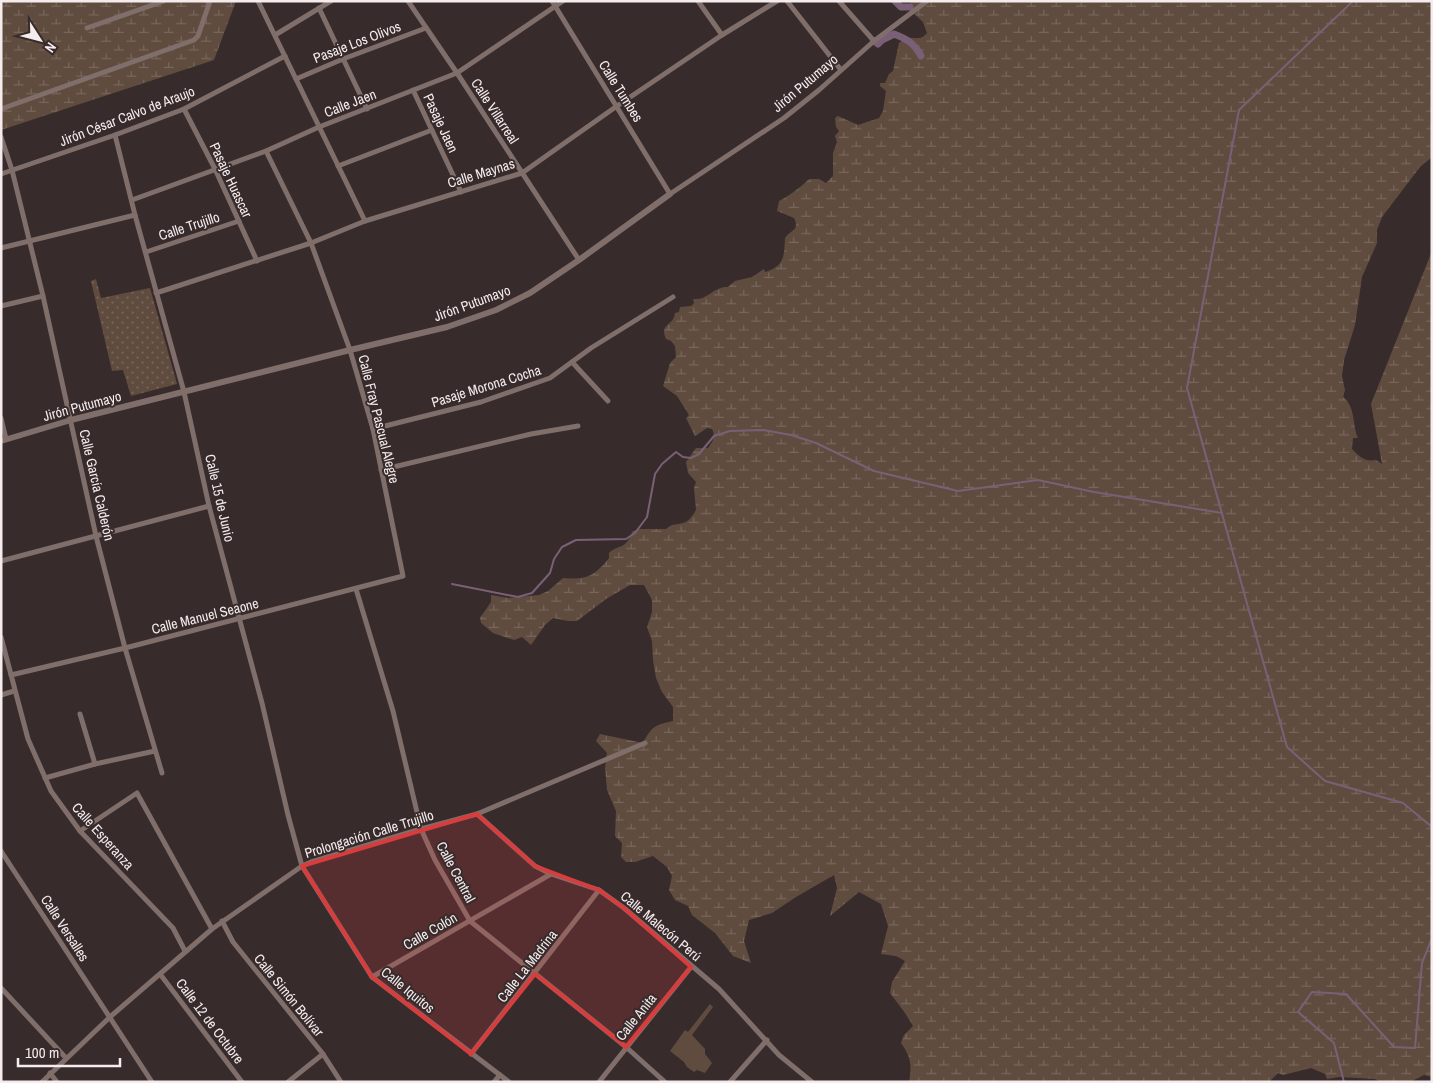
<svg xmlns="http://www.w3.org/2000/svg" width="1433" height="1083" font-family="'Archivo Narrow',sans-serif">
  <defs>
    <pattern id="grass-dots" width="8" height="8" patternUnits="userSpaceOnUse" patternTransform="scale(1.25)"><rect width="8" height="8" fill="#604c3f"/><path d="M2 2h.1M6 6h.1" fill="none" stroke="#77665b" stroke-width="1.8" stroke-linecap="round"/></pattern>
    <pattern id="wetland-marsh" width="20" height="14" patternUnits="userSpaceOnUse" patternTransform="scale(1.25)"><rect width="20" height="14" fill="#604c3f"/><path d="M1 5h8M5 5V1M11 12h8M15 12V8" fill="none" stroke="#77665b"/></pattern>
  </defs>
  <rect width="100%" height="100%" fill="#382b2c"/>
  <polygon fill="url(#grass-dots)" points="96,279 101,298 150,288 177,384 131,396 123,370 112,371 91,281"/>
  <g fill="url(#wetland-marsh)">
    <polygon points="1,1 236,1 214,60 1,130"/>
    <path d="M911 1H1432L1431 158 1420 167 1382 217 1377 230V243L1362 277 1355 325 1344 360 1342 376 1345 390 1343 397C1356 407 1352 425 1358 438H1353L1352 449C1360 457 1364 462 1376 460L1382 464 1371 404 1432 251V1077L1424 1075 1410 1082H1381L1375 1079 1339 1077 1327 1079 1325 1074 1311 1068 1283 1075 1278 1073 1269 1082H909C912 1065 911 1057 901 1043L904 1035 913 1026 905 1013 890 993 892 982 905 961 896 956 881 954 888 926 881 904 859 892 830 916 837 888 834 875 796 897 772 913 749 920 744 941 751 963 733 956 715 933 692 915 688 906 675 900 669 890 672 876 667 867 653 856 635 862H626L621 857 622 843 615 836 616 811 607 790 605 768 607 753 596 741 600 734 643 743C652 726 655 725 673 721V707L662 692 656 678 653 660 652 641 647 627 652 612V600L644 585H630L606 599 577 621H568L553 618 545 625 531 645 522 637 514 640 493 633 481 623 480 618 491 602V595L508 598 539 595 548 591 563 578C585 580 594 577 609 558V553C620 543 625 551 632 532L638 529H666C673 523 676 525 683 523 689 522 693 515 696 510L694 488 696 482 688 473 686 462 696 448H708C713 441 716 437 712 429L707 428 695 436 686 418 689 415 677 396 663 386 670 363 676 357 675 346 671 341 666 339C659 323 674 326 675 313L679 312 680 307 691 306 694 303 693 299C697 299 702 299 706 296 713 292 720 286 728 287L735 281 752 277 764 269 765 272C785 266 784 256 785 238 791 229 800 231 794 218L777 211 779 201C789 196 802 186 809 179H819L826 183 833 176V153L837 142 835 136 839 131 836 127 835 118 838 116 858 125 879 118 883 111 886 91 880 86V83H885L889 74 893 71 899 43C900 42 906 39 907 38 915 37 921 41 927 33L923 22 909 9Z"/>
  </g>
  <polygon fill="#604c3f" points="710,1004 713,1007 692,1035 705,1049 705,1054 712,1063 705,1073 697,1070 694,1072 687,1067 684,1062 670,1051 685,1030 688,1032"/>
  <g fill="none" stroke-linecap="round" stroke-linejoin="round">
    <g stroke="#7a6076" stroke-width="2">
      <polyline points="1353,1 1239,110 1187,388 1287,747 1325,781 1403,803 1432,827"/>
      <polyline points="452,584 518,597 532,593 550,573 554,559 562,547 576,540 626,539 635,533 647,517 655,474 662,464 676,452 683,457 691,458 699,454 714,436 730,431 763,430 791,435 816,443 874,471 958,491 1038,480 1094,492 1222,513"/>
      <polyline points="1432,856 1432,860"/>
      <polyline points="1344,1082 1334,1043 1298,1012 1312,992 1346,994 1394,1047 1415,1048 1422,963 1432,938"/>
    </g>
    <g stroke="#7a6076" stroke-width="7">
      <polyline points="895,1 901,7 910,7"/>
      <path d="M874 41 878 44 882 40 894 34C907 39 914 43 921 56"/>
    </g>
    <g stroke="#7f6e6a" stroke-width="5">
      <polyline points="258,1 365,221"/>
      <polyline points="408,1 457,73 579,260"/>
      <polyline points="552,1 670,194 784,118 819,90 874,41 927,1"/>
      <polyline points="698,1 722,35"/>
      <polyline points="787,1 841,70"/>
      <polyline points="839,1 874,41"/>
      <polyline points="319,8 367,109"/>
      <polyline points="87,28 164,1"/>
      <polyline points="275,35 331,1"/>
      <polyline points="296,79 343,59 426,28"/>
      <polyline points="413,90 461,192"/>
      <polyline points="1,109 194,40 198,36 210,1"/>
      <polyline points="184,109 215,169 257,261"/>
      <polyline points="115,135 135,215 184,392 209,506 262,703 288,815 302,866 372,977 509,1082"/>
      <polyline points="1,137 12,170 43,296 96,536 125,648 162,773"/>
      <polyline points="338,166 432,130"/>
      <polyline points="1,174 115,135 184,109 285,56"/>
      <polyline points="132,200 266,151 319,127 457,73 563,1"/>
      <polyline points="1,248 135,215"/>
      <polyline points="146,252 239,221"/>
      <polyline points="156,293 311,243 365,221 522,173 617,106 722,35 777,1"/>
      <polyline points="1,306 43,296"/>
      <polyline points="572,362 608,401"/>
      <polyline points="1,418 6,439"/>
      <polyline points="373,429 481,402 550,378 591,348 673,297"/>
      <polyline points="381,470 531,434 578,426"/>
      <polyline points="1,561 209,506"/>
      <polyline points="356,589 393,711 421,829 435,860 470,921 626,1047 665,1082"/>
      <polyline points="1,637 28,739 51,791 80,831 173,928 185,951"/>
      <polyline points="11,675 125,648 403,576 373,429 350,350 311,243 266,151"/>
      <polyline points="1,695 14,691"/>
      <polyline points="80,714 95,764"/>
      <polyline points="45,778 95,764 155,751"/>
      <polyline points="477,814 535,866 551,874 599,890 624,908 719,989 779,1055 812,1082"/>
      <polyline points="80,831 137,793 212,929"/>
      <polyline points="1,851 152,1082"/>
      <polyline points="222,921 233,942 323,1054 341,1082"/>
      <polyline points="160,974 242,1082"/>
      <polyline points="372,977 551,874"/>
      <polyline points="1,988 66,1058"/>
      <polyline points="471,1054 599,890"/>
      <polyline points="50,1073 57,1082"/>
      <polyline points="42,1082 110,1017 212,929 302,866 311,862 421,829 477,814 645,743"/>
      <polyline points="288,1082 323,1054"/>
      <polyline points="494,1082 500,1075"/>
      <polyline points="599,1082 691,967"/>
      <polyline points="730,1082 767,1040"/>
    </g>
    <polyline stroke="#7f6e6a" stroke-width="6" points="1,441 71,420 350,350 447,327 496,310 530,293 579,260 670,194"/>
  </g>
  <path fill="#d93c3c" fill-opacity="0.2" stroke="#d93c3c" stroke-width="4" stroke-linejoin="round" d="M477 814 535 866 599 890 624 908 691 967 626 1047 535 974 471 1054 372 977 302 866Z"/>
  <g text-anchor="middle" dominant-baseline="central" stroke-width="4" stroke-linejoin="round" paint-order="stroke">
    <g font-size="14" fill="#f5eced" stroke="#382b2c">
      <text transform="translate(357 42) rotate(-21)">Pasaje Los Olivos</text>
      <text transform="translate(805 83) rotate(-40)">Jirón Putumayo</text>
      <text transform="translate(621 91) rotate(58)">Calle Tumbes</text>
      <text transform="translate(350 103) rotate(-21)">Calle Jaen</text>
      <text transform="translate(495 111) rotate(57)">Calle Villarreal</text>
      <text transform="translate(127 116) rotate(-21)">Jirón César Calvo de Araujo</text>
      <text transform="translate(441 123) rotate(65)">Pasaje Jaen</text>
      <text transform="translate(481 173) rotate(-17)">Calle Maynas</text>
      <text transform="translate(231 180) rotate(65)">Pasaje Huascar</text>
      <text transform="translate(189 226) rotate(-18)">Calle Trujillo</text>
      <text transform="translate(472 303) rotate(-20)">Jirón Putumayo</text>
      <text transform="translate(486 386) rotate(-17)">Pasaje Morona Cocha</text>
      <text transform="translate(82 406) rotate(-15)">Jirón Putumayo</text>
      <text transform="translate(379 419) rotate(76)">Calle Fray Pascual Alegre</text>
      <text transform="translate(97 485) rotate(77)">Calle García Calderón</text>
      <text transform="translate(220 498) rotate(77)">Calle 15 de Junio</text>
      <text transform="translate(205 616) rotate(-14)">Calle Manuel Seaone</text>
      <text transform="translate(369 834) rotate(-17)">Prolongación Calle Trujillo</text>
      <text transform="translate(103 836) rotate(48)">Calle Esperanza</text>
      <text transform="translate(456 872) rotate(62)">Calle Central</text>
      <text transform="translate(661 926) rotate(40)">Calle Malecón Perú</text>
      <text transform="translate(65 928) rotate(57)">Calle Versalles</text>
      <text transform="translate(430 931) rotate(-30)">Calle Colón</text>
      <text transform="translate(527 966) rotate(-52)">Calle La Madrina</text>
      <text transform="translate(408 990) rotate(39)">Calle Iquitos</text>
      <text transform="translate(289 995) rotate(51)">Calle Simón Bolívar</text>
      <text transform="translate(636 1017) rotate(-51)">Calle Anita</text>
      <text transform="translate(210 1021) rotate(53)">Calle 12 de Octubre</text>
    </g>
  </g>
  <rect width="1433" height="1083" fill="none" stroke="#f5eced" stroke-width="5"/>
  <g transform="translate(40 40) rotate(126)" stroke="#382b2c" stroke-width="4" paint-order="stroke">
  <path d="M0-4L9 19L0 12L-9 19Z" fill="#f5eced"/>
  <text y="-8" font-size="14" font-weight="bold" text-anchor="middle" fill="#f5eced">N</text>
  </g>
  <path d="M18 1058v8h102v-8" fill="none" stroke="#f5eced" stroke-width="2.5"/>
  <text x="25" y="1058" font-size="15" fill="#f5eced" stroke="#382b2c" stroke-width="4" paint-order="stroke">100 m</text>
</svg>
